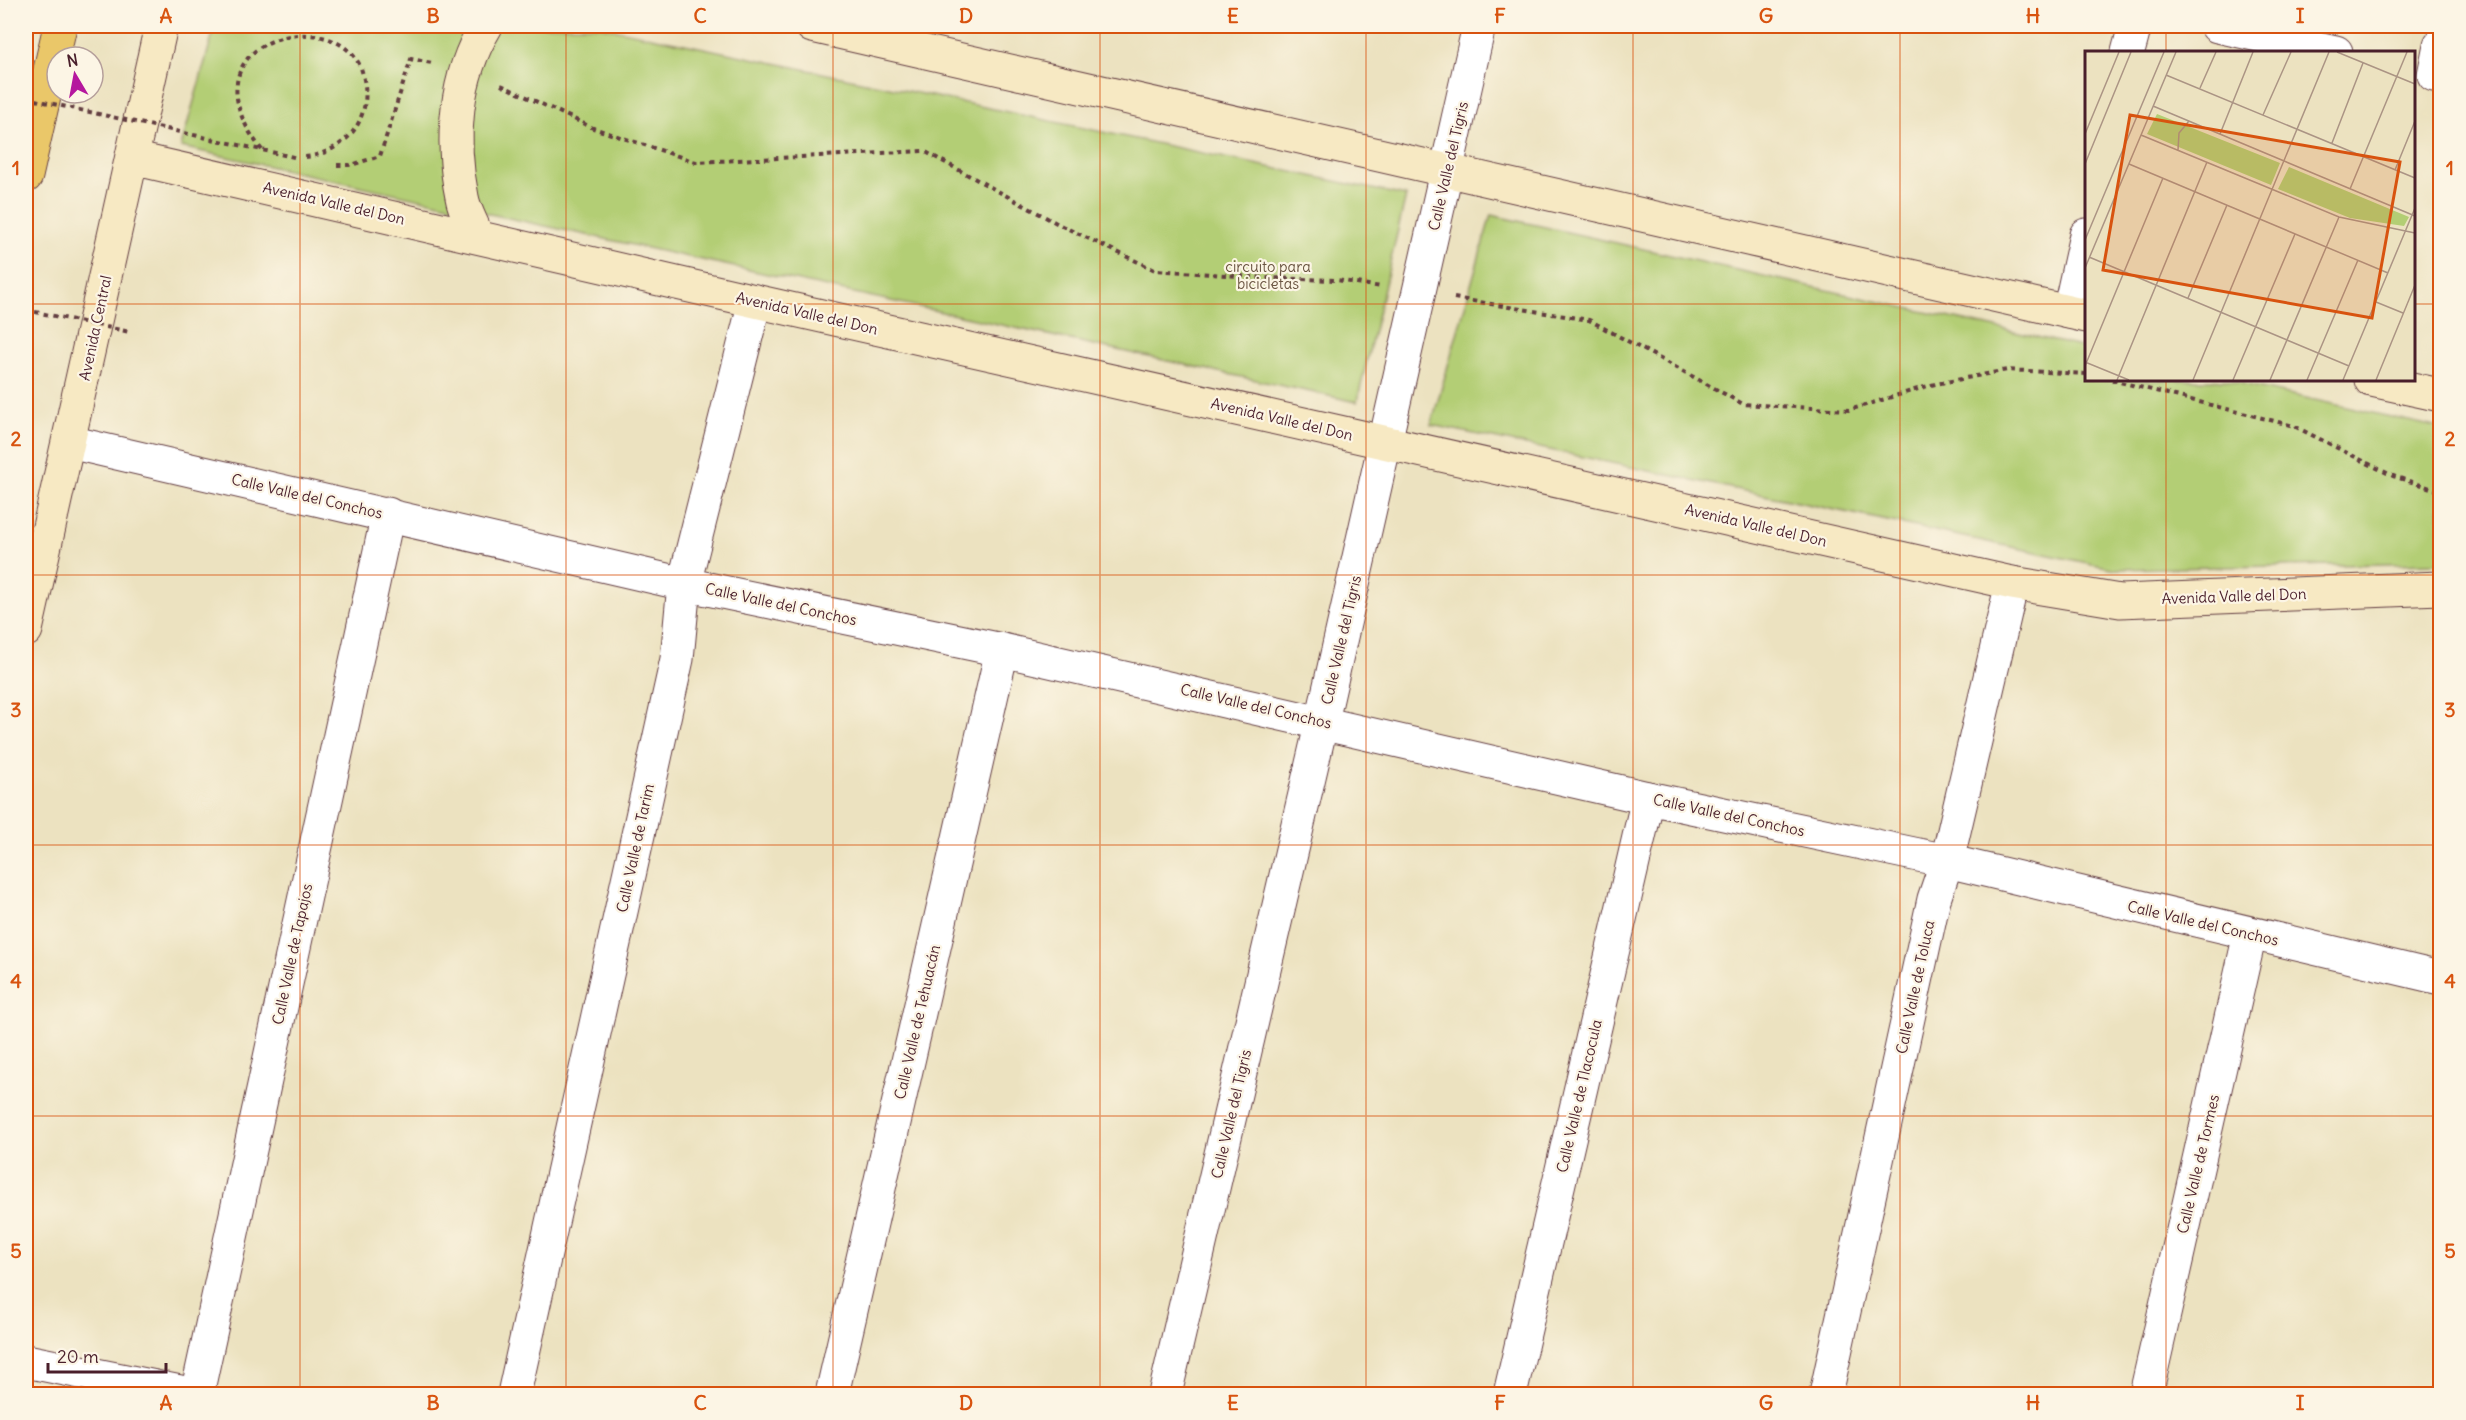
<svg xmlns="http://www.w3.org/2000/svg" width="2466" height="1420" font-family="Delius,sans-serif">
  <rect width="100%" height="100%" fill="#fcf5e5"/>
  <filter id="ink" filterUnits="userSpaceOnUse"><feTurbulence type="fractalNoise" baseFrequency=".0167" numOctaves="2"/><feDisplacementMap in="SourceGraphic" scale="12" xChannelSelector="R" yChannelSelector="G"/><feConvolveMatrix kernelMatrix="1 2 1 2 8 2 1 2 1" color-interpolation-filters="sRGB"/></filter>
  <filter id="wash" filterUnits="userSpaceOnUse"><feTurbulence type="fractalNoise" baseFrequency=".008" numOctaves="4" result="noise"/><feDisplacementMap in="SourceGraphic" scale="24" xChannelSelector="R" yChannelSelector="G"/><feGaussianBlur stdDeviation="1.35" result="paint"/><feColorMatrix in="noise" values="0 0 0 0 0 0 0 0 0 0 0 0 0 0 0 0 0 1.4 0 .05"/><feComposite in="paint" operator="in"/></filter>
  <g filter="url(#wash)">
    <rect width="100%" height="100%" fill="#ece2c0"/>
    <g fill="#b3ce74" stroke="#7e7650" stroke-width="1.5">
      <polygon points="215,26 599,26 1406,196 1357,402 181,147"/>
      <polygon points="1491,215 2086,348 2086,380 2226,380 2440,428 2440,563 2116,569 1431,425"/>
    </g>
  </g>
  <g filter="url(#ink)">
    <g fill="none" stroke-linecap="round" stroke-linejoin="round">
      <defs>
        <g id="street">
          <polyline points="2217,26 2336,52"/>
          <polyline points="2128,52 2135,26"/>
          <polyline points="2434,75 2440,45"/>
          <polyline points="2069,312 2086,235"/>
          <polyline points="69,442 684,584 1002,650 1648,798 1947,861 2440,978"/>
          <polyline points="26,1361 190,1394"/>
          <polyline points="197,1394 388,514"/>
          <polyline points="514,1394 677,659 684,584 755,301"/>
          <polyline points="832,1394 1002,650"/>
          <polyline points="1165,1394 1322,721 1479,26"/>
          <polyline points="1510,1394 1648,798"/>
          <polyline points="1826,1394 1934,899 1947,861 2012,583"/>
          <polyline points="2146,1394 2250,934"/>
        </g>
        <g id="secondary">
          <polyline points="812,26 2086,316"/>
          <polyline points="132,158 755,301 2012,583 2120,601 2440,588"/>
          <path d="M477 236C472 223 464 210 462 197 450 139 455 77 486 26"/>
          <polyline points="2371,380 2440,395"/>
          <polyline points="26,630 161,26"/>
        </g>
        <polyline id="highway" points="26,176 60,26"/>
      </defs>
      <use href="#street" stroke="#623c41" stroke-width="35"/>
      <use href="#secondary" stroke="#623c41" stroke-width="35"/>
      <use href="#highway" stroke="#623c41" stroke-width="35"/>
      <g stroke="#623c41" stroke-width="4" stroke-dasharray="4.5 4.5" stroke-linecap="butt">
        <polyline points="501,85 593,128 696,162 924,151 1062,226 1155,270 1267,278 1337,280 1381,287"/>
        <path d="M262 150C176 41 332 0 361 68 366 84 368 100 361 117 353 140 328 155 305 157"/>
        <polyline points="337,165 351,165 380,156 411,59 432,63"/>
        <polyline points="1454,298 1589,320 1743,404 1849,410 1931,385 2007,370 2086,374"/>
        <polyline points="2112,380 2294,426 2393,476 2440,491"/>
      </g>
      <use href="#street" stroke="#fff" stroke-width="33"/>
      <use href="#secondary" stroke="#f7e9c3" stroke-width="33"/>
      <use href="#highway" stroke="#eac769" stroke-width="33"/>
      <g stroke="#623c41" stroke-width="4" stroke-dasharray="4.5 4.5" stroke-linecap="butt">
        <polyline points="26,98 298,158"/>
        <polyline points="26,310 130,332"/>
      </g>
    </g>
  </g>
  <path fill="none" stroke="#d8530f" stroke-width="1.5" stroke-opacity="0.55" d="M300 26V1394M566 26V1394M833 26V1394M1100 26V1394M1366 26V1394M1633 26V1394M1900 26V1394M2166 26V52M26 304H2086M2414 304H2440M2166 380V1394M26 575H2440M26 845H2440M26 1116H2440"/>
  <g text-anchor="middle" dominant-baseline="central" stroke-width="4.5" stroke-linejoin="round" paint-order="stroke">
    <g font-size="15" fill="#4a1f2b" stroke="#fcf5e5">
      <text transform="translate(1448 166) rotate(-77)">Calle Valle del Tigris</text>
      <text transform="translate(334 203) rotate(13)">Avenida Valle del Don</text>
      <text transform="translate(807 313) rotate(13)">Avenida Valle del Don</text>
      <text transform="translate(95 328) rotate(-78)">Avenida Central</text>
      <text transform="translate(1282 419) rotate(13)">Avenida Valle del Don</text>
      <text transform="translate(307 496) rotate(13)">Calle Valle del Conchos</text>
      <text transform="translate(1756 525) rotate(13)">Avenida Valle del Don</text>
      <text transform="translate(2234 596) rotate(-2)">Avenida Valle del Don</text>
      <text transform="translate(781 604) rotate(12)">Calle Valle del Conchos</text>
      <text transform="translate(1341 640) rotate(-77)">Calle Valle del Tigris</text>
      <text transform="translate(1256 706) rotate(13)">Calle Valle del Conchos</text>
      <text transform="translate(1729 815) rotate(12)">Calle Valle del Conchos</text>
      <text transform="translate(635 848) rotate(-78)">Calle Valle de Tarim</text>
      <text transform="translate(2203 923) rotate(13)">Calle Valle del Conchos</text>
      <text transform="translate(292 954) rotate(-78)">Calle Valle de Tapajos</text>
      <text transform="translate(1915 987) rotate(-78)">Calle Valle de Toluca</text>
      <text transform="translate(917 1022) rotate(-77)">Calle Valle de Tehuacán</text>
      <text transform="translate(1579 1096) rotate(-77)">Calle Valle de Tlacocula</text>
      <text transform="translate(1231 1114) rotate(-77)">Calle Valle del Tigris</text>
      <text transform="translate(2198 1164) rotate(-77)">Calle Valle de Tormes</text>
    </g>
    <g font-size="15" fill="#6a5441" stroke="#fcf5e5">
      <text x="1268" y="266">circuito para<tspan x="1268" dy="17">bicicletas</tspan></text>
    </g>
  </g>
  <g transform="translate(2085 51)">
    <rect width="330" height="330" fill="#ece2c0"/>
    <path d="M72 63 195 112 186 134 62 83ZM204 116 324 166 319 175 265 167 193 138Z" fill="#b3ce74"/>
    <path fill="none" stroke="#ab9484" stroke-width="1.5" d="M252 1 330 33M81 24 330 127M115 37 131 1M68 55 330 165M178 64 206 1M0 83 34 1M135 83 168 1M56 84 254 166 330 182M247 92 278 12M93 99 94 82 104 70M0 113 46 1M44 113 303 222M310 119 330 70M265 138 322 1M0 189 79 1M4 206 264 315M0 217 91 1M103 247 142 154M291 251 318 262M0 311 44 329M0 315 78 127M32 329 122 111M108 329 244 1M148 329 210 183M185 329 254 166M222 329 273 209M258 329 330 157M291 329 330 234"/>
    <path fill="#d8530f" fill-opacity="0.15" stroke="#d8530f" stroke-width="3" d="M45 64 315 111 287 267 18 219Z"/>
    <rect width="330" height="330" fill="none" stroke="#4a1f2b" stroke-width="3"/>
  </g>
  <rect width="2466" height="1420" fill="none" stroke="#fcf5e5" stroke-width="66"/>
  <g transform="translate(75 75) rotate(350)"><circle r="28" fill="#fcf5e5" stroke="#b59f9b" stroke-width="1.5"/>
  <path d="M0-4.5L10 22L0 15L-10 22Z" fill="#b5179e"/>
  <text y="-9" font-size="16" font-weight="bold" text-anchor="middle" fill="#4a1f2b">N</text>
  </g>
  <path d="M48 1363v9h118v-9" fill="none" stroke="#4a1f2b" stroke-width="3"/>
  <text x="57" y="1363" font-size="18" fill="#4a1f2b" stroke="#fcf5e5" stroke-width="4.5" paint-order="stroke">20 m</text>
  <rect x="33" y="33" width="2400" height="1354" fill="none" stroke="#d8530f" stroke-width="2"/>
  <g font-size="20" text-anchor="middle" font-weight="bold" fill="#d8530f">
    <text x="166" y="23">A</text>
    <text x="433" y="23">B</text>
    <text x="700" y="23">C</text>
    <text x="966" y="23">D</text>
    <text x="1233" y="23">E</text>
    <text x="1500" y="23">F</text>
    <text x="1766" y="23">G</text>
    <text x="2033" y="23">H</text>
    <text x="2300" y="23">I</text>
    <text x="16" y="175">1</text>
    <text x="2450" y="175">1</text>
    <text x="16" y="446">2</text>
    <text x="2450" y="446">2</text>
    <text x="16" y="717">3</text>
    <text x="2450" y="717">3</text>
    <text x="16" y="988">4</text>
    <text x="2450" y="988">4</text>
    <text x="16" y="1258">5</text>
    <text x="2450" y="1258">5</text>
    <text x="166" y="1410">A</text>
    <text x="433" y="1410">B</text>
    <text x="700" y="1410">C</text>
    <text x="966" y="1410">D</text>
    <text x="1233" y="1410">E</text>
    <text x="1500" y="1410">F</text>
    <text x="1766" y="1410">G</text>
    <text x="2033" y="1410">H</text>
    <text x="2300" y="1410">I</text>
  </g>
</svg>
